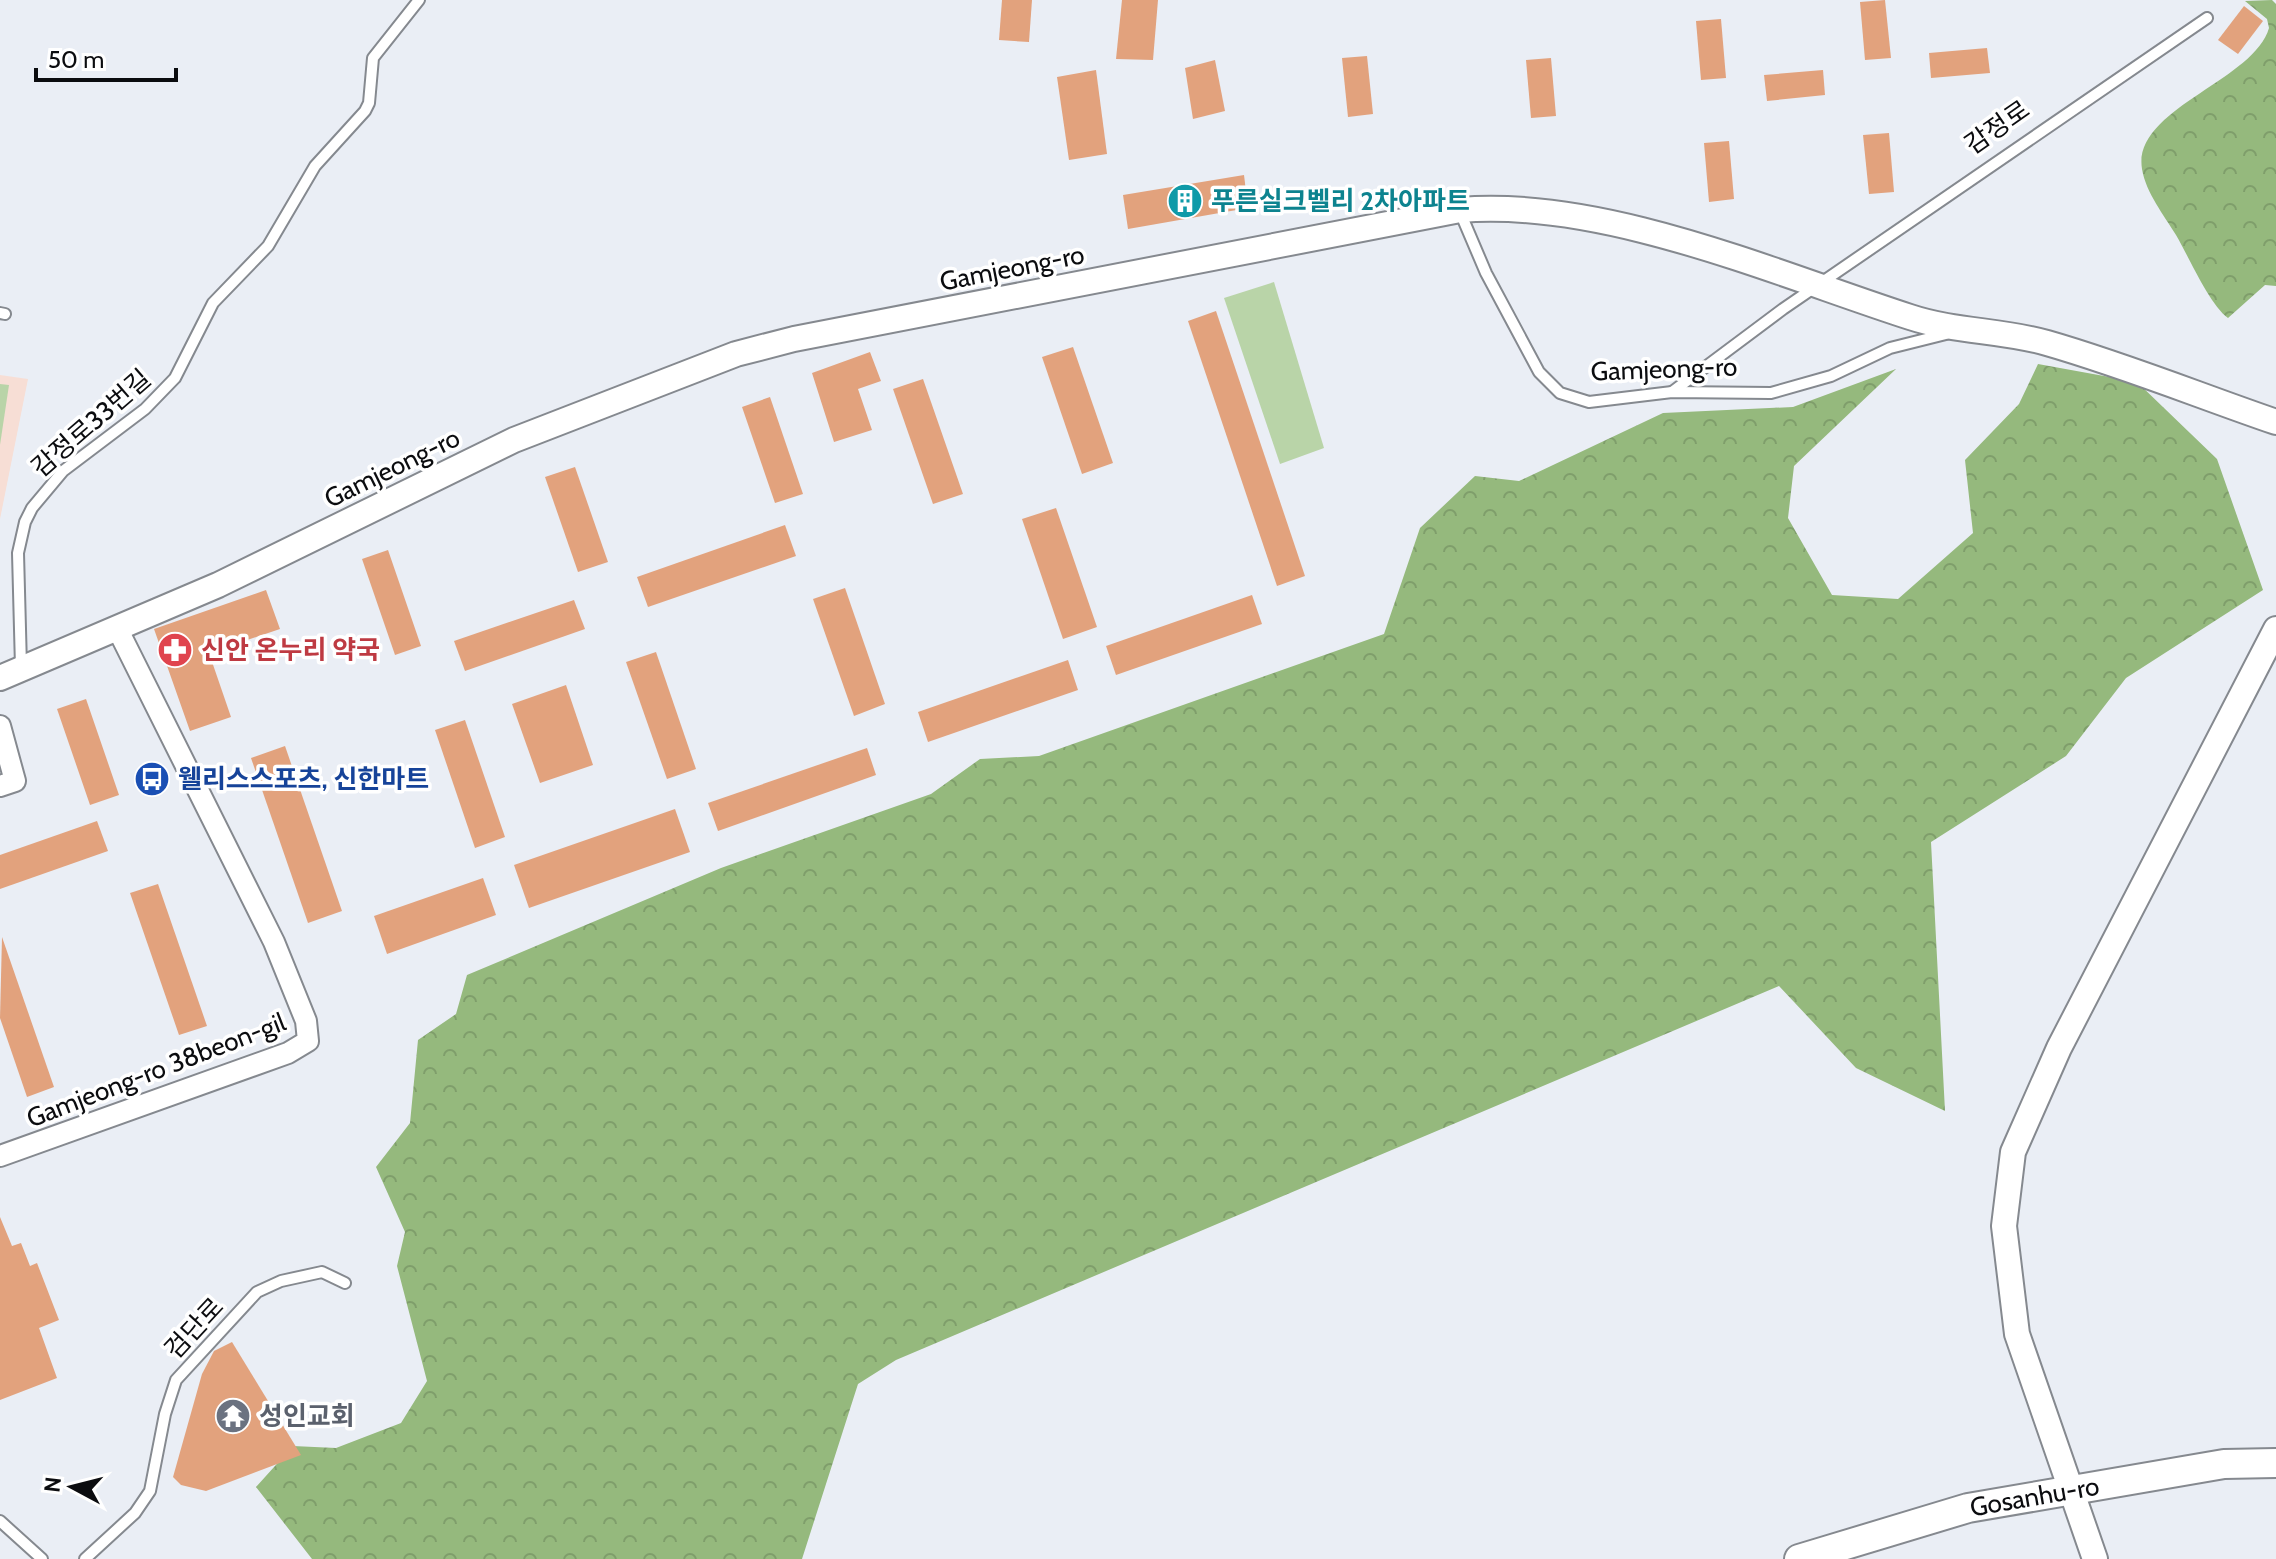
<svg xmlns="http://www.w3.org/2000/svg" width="2276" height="1559" font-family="Cabin,'Noto Sans KR',sans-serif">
  <defs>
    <pattern id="forest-crowns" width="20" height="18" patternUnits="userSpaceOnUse" patternTransform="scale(2)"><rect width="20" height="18" fill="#95b97d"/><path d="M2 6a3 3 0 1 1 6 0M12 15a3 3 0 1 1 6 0" fill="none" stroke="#7f9e6b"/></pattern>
  </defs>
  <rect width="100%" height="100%" fill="#eaeef5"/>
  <polygon fill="#f7ded5" points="0,375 28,379 0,519"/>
  <g fill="#b9d4a8">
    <polygon points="1274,282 1324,448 1280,464 1224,298"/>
    <polygon points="0,384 9,385 0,445"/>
  </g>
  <g fill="url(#forest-crowns)">
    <path d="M2272 0 2276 4V286L2265 285 2228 318C2209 304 2189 257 2176 235 2164 215 2146 193 2142 169 2132 109 2254 81 2269 28L2267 19 2245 1Z"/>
    <polygon points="2038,364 2137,382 2217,459 2263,590 2126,678 2066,756 1931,842 1945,1111 1856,1068 1779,986 896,1360 858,1384 802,1559 312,1559 256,1487 293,1446 336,1448 401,1423 427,1381 397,1266 405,1232 376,1167 410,1123 418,1040 456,1014 467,975 721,868 931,794 980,759 1039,756 1384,634 1420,528 1475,476 1519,481 1663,413 1793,407 1896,369 1794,466 1788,518 1832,595 1898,599 1973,533 1965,460 2019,404"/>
  </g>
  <g fill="#e2a27d">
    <polygon points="1002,0 1032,0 1029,42 999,40"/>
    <polygon points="1122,0 1158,0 1153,60 1116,59"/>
    <polygon points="1885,0 1891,58 1865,60 1860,2"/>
    <polygon points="2244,6 2263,21 2238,54 2218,40"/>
    <polygon points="1721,19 1726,78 1701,80 1696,21"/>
    <polygon points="1987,48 1990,73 1931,78 1929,53"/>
    <polygon points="1367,56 1373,114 1348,117 1342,58"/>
    <polygon points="1551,58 1556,116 1531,118 1526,60"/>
    <polygon points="1215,60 1225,111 1193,119 1185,68"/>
    <polygon points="1096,70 1107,154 1069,160 1057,77"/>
    <polygon points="1823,70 1825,95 1767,101 1764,75"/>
    <polygon points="1889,133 1894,192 1869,194 1863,135"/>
    <polygon points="1729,141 1734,199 1709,202 1704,143"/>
    <polygon points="1244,175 1248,208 1128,229 1123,195"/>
    <polygon points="1216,311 1305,576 1277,586 1188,321"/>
    <polygon points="1073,347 1113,463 1082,474 1042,357"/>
    <polygon points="870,352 881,381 858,389 872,430 834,442 812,373"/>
    <polygon points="923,379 963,494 933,504 893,389"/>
    <polygon points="770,397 803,494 775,503 742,407"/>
    <polygon points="575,467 608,562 578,572 545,477"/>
    <polygon points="1056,508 1097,627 1063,639 1022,519"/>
    <polygon points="785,525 796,556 648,607 637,577"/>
    <polygon points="388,550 421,646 395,655 362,559"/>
    <polygon points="845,588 885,704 854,716 813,599"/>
    <polygon points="266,590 280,629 209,653 231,717 190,731 154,629"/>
    <polygon points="1252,595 1262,624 1116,675 1106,646"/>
    <polygon points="574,600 585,629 465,671 454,641"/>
    <polygon points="656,652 696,769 667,779 626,662"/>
    <polygon points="1068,660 1078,690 928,742 918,712"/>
    <polygon points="566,685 593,765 540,783 512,704"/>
    <polygon points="86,699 119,795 90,805 57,709"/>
    <polygon points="465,720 505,837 475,848 435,730"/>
    <polygon points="285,746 342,911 308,923 251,758"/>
    <polygon points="867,748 876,775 718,831 708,803"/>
    <polygon points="675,809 690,852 529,908 514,865"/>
    <polygon points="97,821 108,851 0,889 0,855"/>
    <polygon points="483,878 496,915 387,954 374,916"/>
    <polygon points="158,884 207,1026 179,1035 130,893"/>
    <polygon points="2,937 54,1087 27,1097 0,1018"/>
    <polygon points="0,1217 12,1246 21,1243 30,1266 37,1263 59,1320 39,1328 57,1378 0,1400"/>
    <polygon points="232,1342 301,1455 206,1491 181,1485 173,1477 202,1374 214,1351"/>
  </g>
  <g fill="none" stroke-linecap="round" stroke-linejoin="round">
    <defs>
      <g id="service">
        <polyline points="1460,212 1486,273 1539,372 1560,393 1589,402 1672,392 1771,393 1831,376 1890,348 1946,334"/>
        <polyline points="0,313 5,314"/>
        <polyline points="1672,392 1783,309 2207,18"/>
        <polyline points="21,667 18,553 25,522 32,508 63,471 145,409 175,378 213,303 268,246 315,166 365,111 369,103 373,58 419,0"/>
        <polyline points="0,1521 42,1559"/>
        <polyline points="85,1559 135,1513 150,1491 165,1414 176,1380 257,1292 281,1281 322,1272 345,1283"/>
      </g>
      <g id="minor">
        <polyline points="0,726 15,781 0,786"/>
        <polyline points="0,1156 288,1053 308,1041 306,1021 274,942 117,628"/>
      </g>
      <g id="tertiary">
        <path d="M0 678 218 585 514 440 736 354 794 339 1460 210C1603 198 1774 273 1910 317 1955 332 2003 330 2047 343 2124 365 2200 396 2276 422"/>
        <polyline points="2095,1559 2017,1334 2004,1226 2013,1152 2059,1048 2276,629"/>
      </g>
      <g id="secondary">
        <path id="s1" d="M1799 1559 1968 1508 2224 1464 2276 1463"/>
      </g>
    </defs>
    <use href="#service" stroke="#85898f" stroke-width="14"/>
    <use href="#minor" stroke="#85898f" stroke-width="24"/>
    <use href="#tertiary" stroke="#85898f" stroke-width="28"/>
    <use href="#secondary" stroke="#85898f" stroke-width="32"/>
    <use href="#service" stroke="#fff" stroke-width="10"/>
    <use href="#minor" stroke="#fff" stroke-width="20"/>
    <use href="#tertiary" stroke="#fff" stroke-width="24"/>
    <use href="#secondary" stroke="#fff" stroke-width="28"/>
  </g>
  <defs>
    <symbol id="building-disc" viewBox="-11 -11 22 22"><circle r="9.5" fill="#0f9aa8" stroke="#fff"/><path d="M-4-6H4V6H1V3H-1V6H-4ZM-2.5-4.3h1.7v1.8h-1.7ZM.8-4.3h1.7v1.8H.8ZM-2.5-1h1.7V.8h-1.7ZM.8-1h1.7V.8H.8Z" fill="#fff"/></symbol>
    <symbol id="pharmacy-disc" viewBox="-11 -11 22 22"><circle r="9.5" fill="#e0444e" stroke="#fff"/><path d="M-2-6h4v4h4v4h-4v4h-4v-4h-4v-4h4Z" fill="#fff"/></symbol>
    <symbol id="bus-disc" viewBox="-11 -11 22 22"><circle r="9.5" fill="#1a4fb4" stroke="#fff"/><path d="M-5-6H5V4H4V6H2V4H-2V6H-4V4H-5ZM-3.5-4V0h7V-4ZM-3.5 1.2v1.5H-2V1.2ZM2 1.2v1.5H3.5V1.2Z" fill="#fff"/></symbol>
    <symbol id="temple-disc" viewBox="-11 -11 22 22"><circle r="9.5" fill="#6b7280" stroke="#fff"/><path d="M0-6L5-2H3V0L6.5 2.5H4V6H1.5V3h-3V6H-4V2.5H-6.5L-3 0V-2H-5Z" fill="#fff"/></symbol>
  </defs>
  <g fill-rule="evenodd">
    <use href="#building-disc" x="1165" y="181" width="40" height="40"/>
    <use href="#pharmacy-disc" x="155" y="630" width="40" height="40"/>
    <use href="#bus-disc" x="132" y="759" width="40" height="40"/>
    <use href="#temple-disc" x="213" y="1396" width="40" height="40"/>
  </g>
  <g text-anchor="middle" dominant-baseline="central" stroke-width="7" stroke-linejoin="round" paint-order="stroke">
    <g font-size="26" fill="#0b0c0f" stroke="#fff">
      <text transform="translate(1997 127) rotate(-35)">감정로</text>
      <text transform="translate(1012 268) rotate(-11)">Gamjeong-ro</text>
      <text transform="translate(1664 369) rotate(-2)">Gamjeong-ro</text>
      <text transform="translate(91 423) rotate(-41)">감정로33번길</text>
      <text transform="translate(392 468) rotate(-26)">Gamjeong-ro</text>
      <text transform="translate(156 1070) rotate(-21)">Gamjeong-ro 38beon-gil</text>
      <text transform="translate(194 1328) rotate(-47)">검단로</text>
      <text stroke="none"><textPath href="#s1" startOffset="244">Gosanhu-ro</textPath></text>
    </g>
    <g font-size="26" font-weight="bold" fill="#0d838f" stroke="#fff" text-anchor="start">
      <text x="1211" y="201">푸른실크벨리 2차아파트</text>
    </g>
    <g font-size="26" font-weight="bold" fill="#be3a42" stroke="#fff" text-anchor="start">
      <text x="201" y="650">신안 온누리 약국</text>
    </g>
    <g font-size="26" font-weight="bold" fill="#164399" stroke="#fff" text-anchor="start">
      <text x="178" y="779">웰리스스포츠, 신한마트</text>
    </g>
    <g font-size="26" font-weight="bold" fill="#5b616d" stroke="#fff" text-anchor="start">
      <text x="259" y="1416">성인교회</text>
    </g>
  </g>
  <g transform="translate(72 1487) rotate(277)" stroke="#ffffff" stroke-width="6" paint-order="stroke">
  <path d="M0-6L14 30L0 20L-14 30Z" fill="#0b0c0f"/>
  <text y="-12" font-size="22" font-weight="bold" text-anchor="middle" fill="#0b0c0f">N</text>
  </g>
  <path d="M36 68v12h140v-12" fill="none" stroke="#0b0c0f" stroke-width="4"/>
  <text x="48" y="68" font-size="24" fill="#0b0c0f" stroke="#ffffff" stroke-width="6" paint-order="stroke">50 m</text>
</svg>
